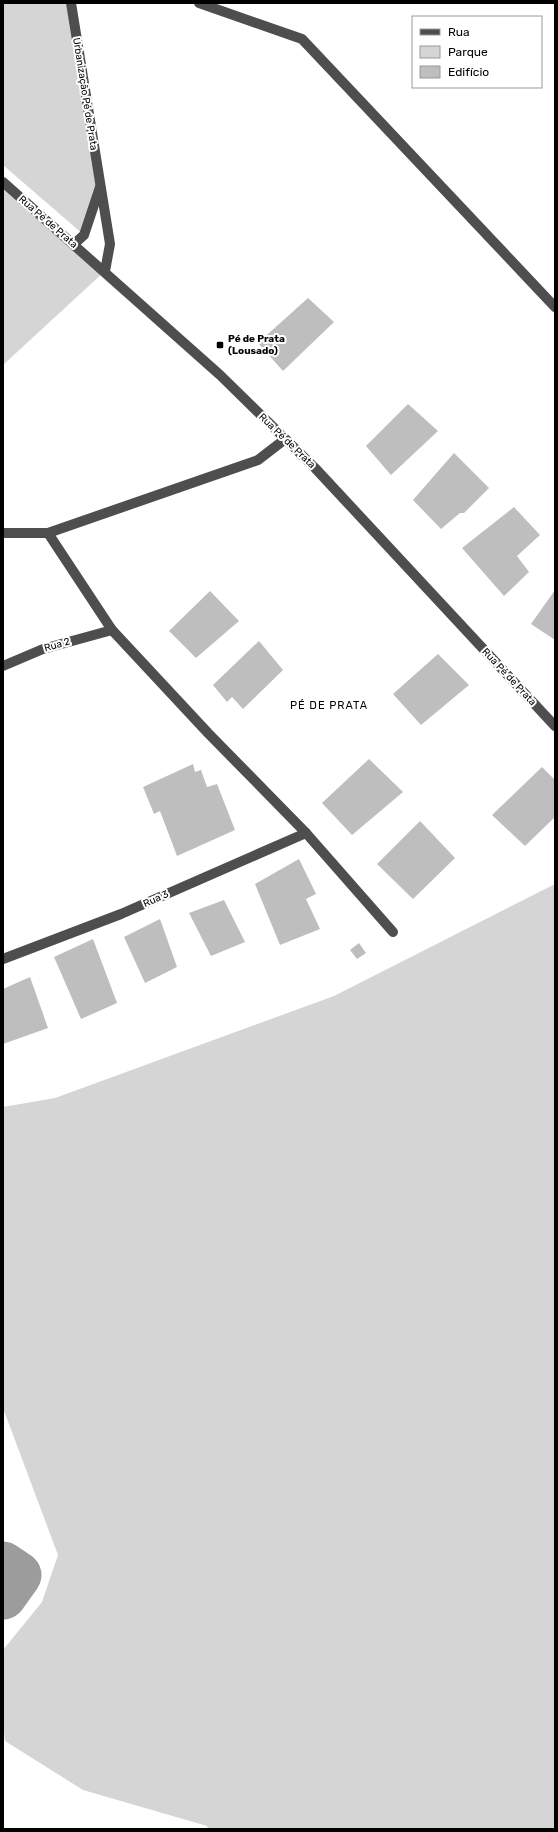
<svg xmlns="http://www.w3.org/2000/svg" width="558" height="1832" font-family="Rubik,sans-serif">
  <rect width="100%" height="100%" fill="#fff"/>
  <g fill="#d5d5d5">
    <polygon points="3,3 71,3 100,185 84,235 3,165"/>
    <polygon points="3,182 105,271 3,365"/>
    <polygon points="555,884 555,1829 208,1829 207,1826 83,1790 5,1741 3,1720 3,1650 42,1602 58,1555 3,1408 3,1107 55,1098 334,996"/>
  </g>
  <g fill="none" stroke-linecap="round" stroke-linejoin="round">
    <polyline stroke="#9c9c9c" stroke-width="47" points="3,1565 18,1575 3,1596"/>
  </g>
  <g fill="#bebebe">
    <polygon points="308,298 334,322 283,371 258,343"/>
    <polygon points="408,404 438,431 391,475 366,446"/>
    <polygon points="454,453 489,488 464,513 460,513 441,529 413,500"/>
    <polygon points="514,507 540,535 517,556 529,572 504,596 462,548"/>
    <polygon points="555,590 555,640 531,624"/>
    <polygon points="210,591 239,621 196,658 169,631"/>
    <polygon points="259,641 283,670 243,709 232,697 227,702 213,685"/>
    <polygon points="438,654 469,685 421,725 393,694"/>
    <polygon points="369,759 403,792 352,835 322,803"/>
    <polygon points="193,764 195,772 201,770 207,787 217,784 235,830 177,856 160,811 154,814 143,787"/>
    <polygon points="542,767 555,780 555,817 525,846 492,815"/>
    <polygon points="420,821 455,858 413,899 377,864"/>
    <polygon points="299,859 316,894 306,899 320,929 280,945 255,884"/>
    <polygon points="224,900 245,942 211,956 189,913"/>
    <polygon points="160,919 177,967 145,983 124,937"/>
    <polygon points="93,939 117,1003 81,1019 54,957"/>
    <polygon points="359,943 366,953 357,959 350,950"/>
    <polygon points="30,977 48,1028 3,1044 3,989"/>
  </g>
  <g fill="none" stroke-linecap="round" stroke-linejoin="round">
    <g stroke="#4e4e4e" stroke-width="10">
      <polyline points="71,3 110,244 105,271"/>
      <polyline points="199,3 302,39 555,307"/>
      <polyline points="3,182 220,375 315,468 555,726"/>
      <polyline points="74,244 84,235 100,187"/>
      <polyline points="3,533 48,533 258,460 284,440"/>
      <polyline points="48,533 112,630 208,733 306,833 393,932"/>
      <polyline points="3,666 43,649 112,630"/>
      <polyline points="3,959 121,914 306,833"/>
    </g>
  </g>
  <rect fill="#000" stroke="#fff" stroke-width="1.5" x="216" y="341" width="8" height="8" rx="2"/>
  <g text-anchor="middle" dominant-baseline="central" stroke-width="4" stroke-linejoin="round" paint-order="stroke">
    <g font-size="10" fill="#000" stroke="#fff">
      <text transform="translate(85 94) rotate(81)">Urbanização Pé de Prata</text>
      <text transform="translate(48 222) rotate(41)">Rua Pé de Prata</text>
      <text transform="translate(287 441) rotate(44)">Rua Pé de Prata</text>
      <text transform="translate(57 645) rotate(-16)">Rua 2</text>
      <text transform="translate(509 677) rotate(47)">Rua Pé de Prata</text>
      <text transform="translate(156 899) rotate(-24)">Rua 3</text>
    </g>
    <g font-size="10" font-weight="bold" fill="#000" stroke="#fff" text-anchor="start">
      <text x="228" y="339">Pé de Prata<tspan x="228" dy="12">(Lousado)</tspan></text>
    </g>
    <g font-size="11" letter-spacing="1" fill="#000" stroke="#fff">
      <text x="329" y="705">PÉ DE PRATA</text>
    </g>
  </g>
  <rect width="558" height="1832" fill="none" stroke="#000000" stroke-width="8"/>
  <rect x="412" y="16" width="130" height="72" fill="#ffffff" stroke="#999999"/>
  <rect x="420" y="29" width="20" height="6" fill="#4e4e4e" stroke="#999999"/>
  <text x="448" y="36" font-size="12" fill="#000000">Rua</text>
  <rect x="420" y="46" width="20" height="12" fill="#d5d5d5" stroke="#999999"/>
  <text x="448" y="56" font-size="12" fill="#000000">Parque</text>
  <rect x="420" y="66" width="20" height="12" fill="#bebebe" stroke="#999999"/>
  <text x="448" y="76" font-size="12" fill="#000000">Edifício</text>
</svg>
